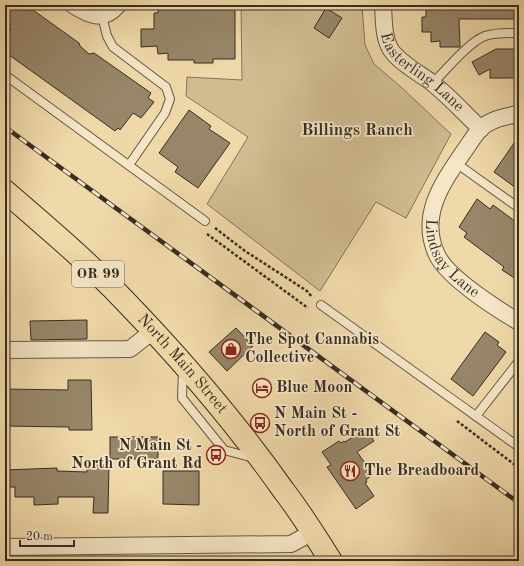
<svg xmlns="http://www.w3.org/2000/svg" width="524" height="566" font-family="'Old Standard TT',serif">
  <rect width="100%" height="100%" fill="#f0d9a9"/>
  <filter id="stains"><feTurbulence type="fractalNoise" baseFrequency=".005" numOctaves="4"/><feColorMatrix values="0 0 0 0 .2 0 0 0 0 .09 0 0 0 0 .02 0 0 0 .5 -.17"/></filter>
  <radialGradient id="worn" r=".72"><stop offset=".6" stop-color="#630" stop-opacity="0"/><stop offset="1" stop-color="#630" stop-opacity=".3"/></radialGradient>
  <polygon fill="#d1bc92" stroke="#84745a" points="241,5 362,5 365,45 374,64 401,87 451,134 406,218 376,202 320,291 207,204 248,137 186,96 187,77 242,80"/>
  <g fill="#978669" stroke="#372d23">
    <polygon points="5,5 26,5 79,43 80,46 89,54 94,53 151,93 148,98 154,102 141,118 133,113 120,130 118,128 115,131 5,52 5,38 11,29 5,25"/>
    <polygon points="158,5 235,5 235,59 213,59 213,63 194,63 194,60 168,60 168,53 158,54 157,46 141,47 141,29 154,29 154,13 158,13"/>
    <polygon points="426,5 519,5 519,19 459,19 460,47 440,47 440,41 431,42 431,32 422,32 422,17 426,17"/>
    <polygon points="326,8 342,18 329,38 314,28"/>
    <polygon points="496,49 519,49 519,78 490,78 490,69 479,75 472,62"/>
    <polygon points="189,110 211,126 209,129 230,143 198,188 175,172 178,167 159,153"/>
    <polygon points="519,136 519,190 494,172"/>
    <polygon points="477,199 490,209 493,205 519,224 519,281 502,270 504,267 464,237 467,233 459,227"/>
    <polygon points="87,320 87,339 31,340 30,321"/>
    <polygon points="236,328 253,346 227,371 209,352"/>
    <polygon points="485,332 499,342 497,345 506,352 473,396 451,379"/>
    <polygon points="68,380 91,380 92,430 69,430 69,427 5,426 5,389 68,390"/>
    <polygon points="366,429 374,441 357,452 373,474 366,480 367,482 365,483 374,496 356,509 327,467 331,465 322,452 339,441 341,443 344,441 345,442"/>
    <rect x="110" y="437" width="48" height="22"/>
    <polygon points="87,462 109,462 108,513 93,513 94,497 58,497 58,504 34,505 34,497 15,497 15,487 5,487 5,470 57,468 57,471 87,472"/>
    <polygon points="163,471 199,471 199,505 163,504"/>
  </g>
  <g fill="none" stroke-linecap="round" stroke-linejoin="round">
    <defs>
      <g id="lane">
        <polyline points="102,16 107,36 113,47 166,87 170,99 165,113 129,165"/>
        <polyline points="5,75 205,221"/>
        <path d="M433 83C446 70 469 42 485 36 496 32 508 33 519 33"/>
        <polyline points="456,163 519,208"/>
        <polyline points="321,305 519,447"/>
        <polyline points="183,370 182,398 224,450 254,458"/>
        <polyline points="476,416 519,361"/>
      </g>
      <g id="street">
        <path d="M73 5C90 16 104 22 118 5"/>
        <path id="s1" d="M383 5C384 20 383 37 391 50 400 63 419 73 431 82 449 96 464 113 481 129"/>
        <path id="s2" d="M519 114C506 116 490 119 480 129 473 137 468 146 462 154 441 185 419 217 437 255 448 278 497 309 519 322"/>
        <polyline points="5,350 130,349 153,331"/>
        <polyline points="5,547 291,544 313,532"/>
      </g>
      <g id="primary">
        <path id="s3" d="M5 191C45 226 86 260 123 299 181 359 236 423 284 491 301 513 316 537 331 561"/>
      </g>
    </defs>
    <use href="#lane" stroke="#655844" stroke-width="10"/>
    <use href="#street" stroke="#655844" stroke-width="18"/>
    <use href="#primary" stroke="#372d23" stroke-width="24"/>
    <g stroke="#372d23" stroke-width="2.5" stroke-dasharray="3 2" stroke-linecap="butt">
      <polyline points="215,228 245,251 307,291 312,297"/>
      <polyline points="207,234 308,308"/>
      <polyline points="457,421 519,468"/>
    </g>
    <use href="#lane" stroke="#f5e6c7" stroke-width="8"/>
    <use href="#street" stroke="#f5e6c7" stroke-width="16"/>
    <use href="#primary" stroke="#f0d9a9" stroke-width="22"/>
    <defs>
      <polyline id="rail" points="5,127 519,503"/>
    </defs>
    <use href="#rail" stroke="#372d23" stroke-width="4.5"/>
    <use href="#rail" stroke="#f5e6c7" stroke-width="3" stroke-dasharray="9" stroke-linecap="butt"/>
  </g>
  <defs>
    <symbol id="shop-ring" viewBox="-11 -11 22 22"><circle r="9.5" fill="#f5e6c7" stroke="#8f2418" stroke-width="1.5"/><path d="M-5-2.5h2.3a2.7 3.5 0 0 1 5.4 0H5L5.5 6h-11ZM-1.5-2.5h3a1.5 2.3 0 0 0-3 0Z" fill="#8f2418"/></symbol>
    <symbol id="hotel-ring" viewBox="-11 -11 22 22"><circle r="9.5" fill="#f5e6c7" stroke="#8f2418" stroke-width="1.5"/><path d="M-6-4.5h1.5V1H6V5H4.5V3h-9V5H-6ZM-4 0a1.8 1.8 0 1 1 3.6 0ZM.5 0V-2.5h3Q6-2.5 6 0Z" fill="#8f2418"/></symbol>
    <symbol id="bus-ring" viewBox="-11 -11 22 22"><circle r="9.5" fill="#f5e6c7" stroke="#8f2418" stroke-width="1.5"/><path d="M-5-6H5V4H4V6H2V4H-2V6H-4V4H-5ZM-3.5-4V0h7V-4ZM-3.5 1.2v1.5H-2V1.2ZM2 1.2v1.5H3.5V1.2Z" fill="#8f2418"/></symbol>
    <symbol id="restaurant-ring" viewBox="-11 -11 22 22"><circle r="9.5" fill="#f5e6c7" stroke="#8f2418" stroke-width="1.5"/><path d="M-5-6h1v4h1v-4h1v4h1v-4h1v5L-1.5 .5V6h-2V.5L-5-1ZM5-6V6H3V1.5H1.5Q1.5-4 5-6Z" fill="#8f2418"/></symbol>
  </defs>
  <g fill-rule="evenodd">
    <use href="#shop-ring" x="220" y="338" width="22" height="22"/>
    <use href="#hotel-ring" x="251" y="377" width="22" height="22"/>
    <use href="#bus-ring" x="249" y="412" width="22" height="22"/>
    <use href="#bus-ring" x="205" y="444" width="22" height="22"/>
    <use href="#restaurant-ring" x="339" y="460" width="22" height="22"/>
  </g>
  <g text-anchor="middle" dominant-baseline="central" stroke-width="3.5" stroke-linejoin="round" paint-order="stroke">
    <rect fill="#f5e6c7" stroke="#706454" stroke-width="1" x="72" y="261" width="52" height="26" rx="3"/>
    <g font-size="15" font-weight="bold" fill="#372d23">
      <text x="98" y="274">OR 99</text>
    </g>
    <g font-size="16" fill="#372d23" stroke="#f5e6c7">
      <text stroke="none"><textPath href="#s1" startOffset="83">Easterling Lane</textPath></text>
      <text stroke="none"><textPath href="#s2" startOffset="193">Lindsay Lane</textPath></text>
      <text stroke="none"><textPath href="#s3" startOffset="248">North Main Street</textPath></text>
    </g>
    <g font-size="16" font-weight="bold" fill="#372d23" stroke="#f5e6c7" text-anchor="start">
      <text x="245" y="340">The Spot Cannabis<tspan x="245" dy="18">Collective</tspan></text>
      <text x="276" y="388">Blue Moon</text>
      <text x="274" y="414">N Main St -<tspan x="274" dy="18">North of Grant St</tspan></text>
      <text x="202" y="446" text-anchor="end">N Main St -<tspan x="202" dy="18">North of Grant Rd</tspan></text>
      <text x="364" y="471">The Breadboard</text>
    </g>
    <g font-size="17" font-weight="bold" fill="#372d23" stroke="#f5e6c7">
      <text x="357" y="130">Billings Ranch</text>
    </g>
  </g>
  <rect width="524" height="566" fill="none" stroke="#f0d9a9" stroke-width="20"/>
  <rect x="6" y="6" width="512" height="554" fill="none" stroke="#372d23" stroke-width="2"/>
  <rect x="10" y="10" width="504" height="546" fill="none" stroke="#372d23"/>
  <path d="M20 540v6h54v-6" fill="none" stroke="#372d23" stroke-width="2"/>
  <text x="26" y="540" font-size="12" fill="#372d23" stroke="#f5e6c7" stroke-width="3" paint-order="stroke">20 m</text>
  <rect width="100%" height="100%" filter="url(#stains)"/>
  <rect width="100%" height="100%" fill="url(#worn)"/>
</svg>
